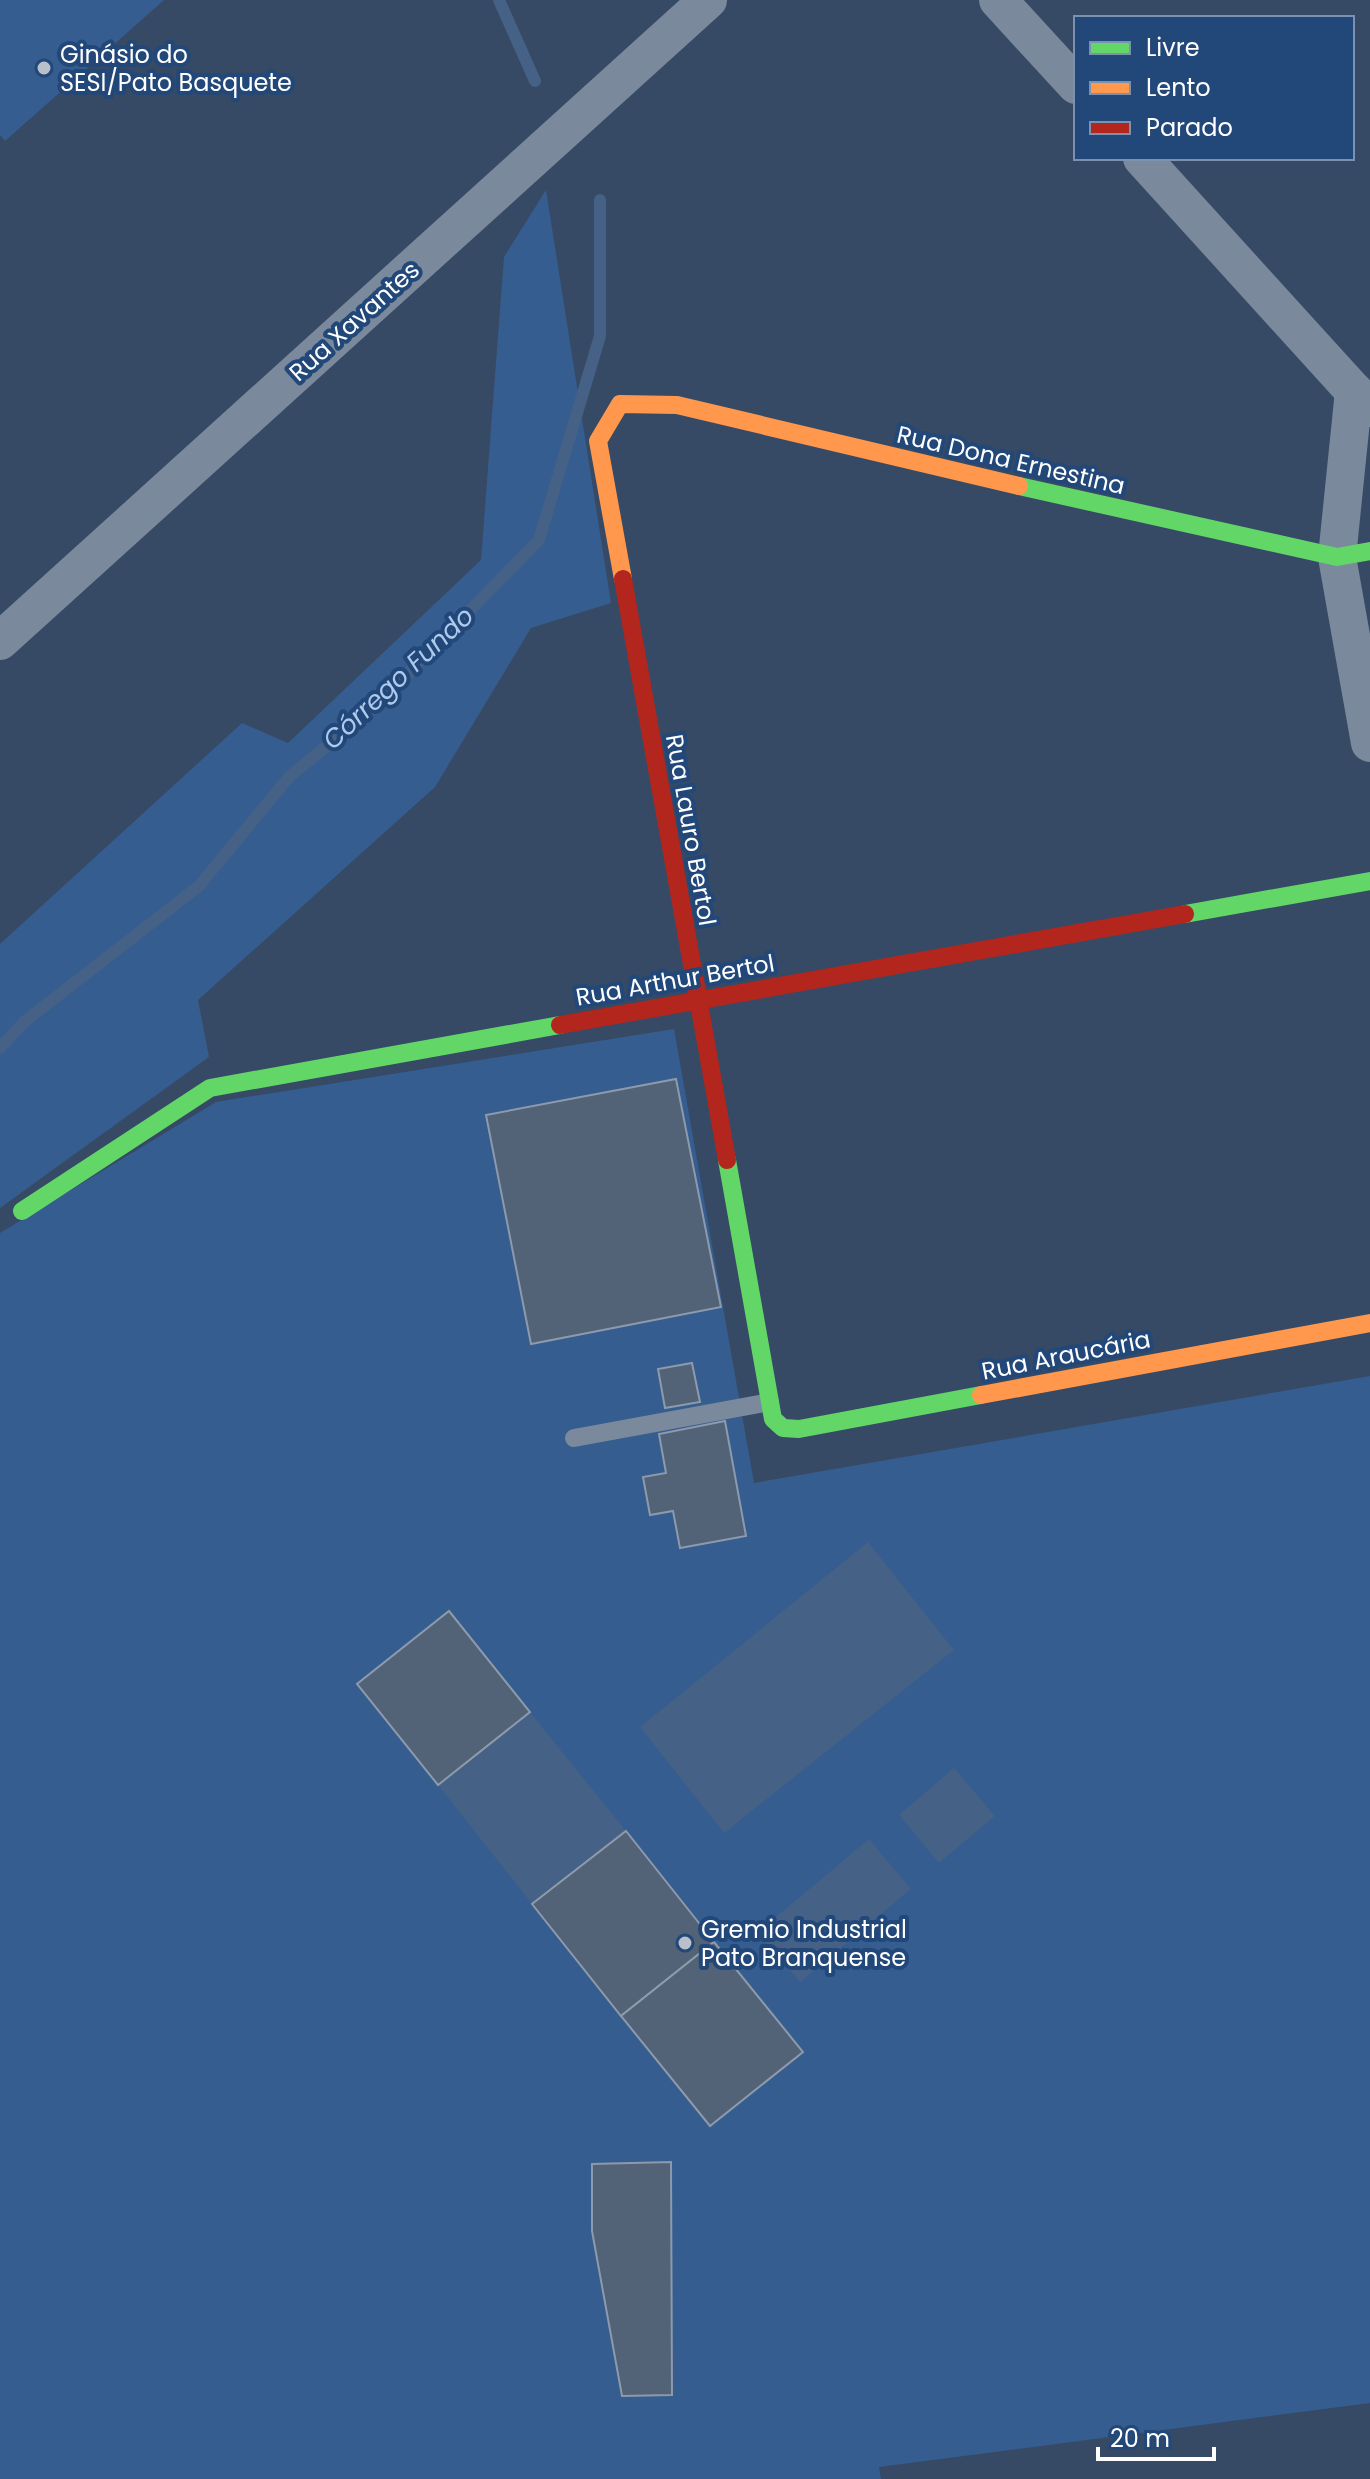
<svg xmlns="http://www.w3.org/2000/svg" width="1370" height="2479" font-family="Poppins,sans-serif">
  <rect width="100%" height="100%" fill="#364a65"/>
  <g fill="#355d90">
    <polygon points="0,0 164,0 5,141 0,135"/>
    <polygon points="546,190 611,603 531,628 435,787 198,1000 209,1057 0,1208 0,944 242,723 288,743 481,560 504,257"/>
    <polygon points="674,1029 754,1483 1370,1376 1370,2403 879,2467 881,2479 0,2479 0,1233 216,1102"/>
  </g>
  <g fill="#456185">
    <polygon points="868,1542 954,1650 724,1833 640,1727"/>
    <polygon points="530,1712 626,1831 532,1904 438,1785"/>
    <polygon points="954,1768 995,1816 939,1863 899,1815"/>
    <polygon points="869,1839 911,1889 800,1982 758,1932"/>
  </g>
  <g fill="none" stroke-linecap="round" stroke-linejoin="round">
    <g stroke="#456185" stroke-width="12">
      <polyline points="499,0 535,81"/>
      <polyline points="0,1048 24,1022 199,886 289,777 380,702 539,540 600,336 600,200"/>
    </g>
  </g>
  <g fill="#526277" stroke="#8d9aab" stroke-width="2">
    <polygon points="676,1079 721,1307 531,1344 486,1115"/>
    <polygon points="692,1363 700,1402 665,1408 658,1369"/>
    <polygon points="725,1421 746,1536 680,1548 673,1511 650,1515 643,1477 666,1473 659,1434"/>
    <polygon points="449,1611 530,1712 438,1785 357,1684"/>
    <polygon points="626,1831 714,1942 621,2016 532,1904"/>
    <polygon points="714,1942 803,2052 710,2126 621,2016"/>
    <polygon points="671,2162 672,2395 622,2396 592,2231 592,2164"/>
  </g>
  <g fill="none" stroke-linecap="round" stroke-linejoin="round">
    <polyline stroke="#7a8a9c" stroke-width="18" points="574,1438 770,1402"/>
    <g stroke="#7a8a9c" stroke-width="38">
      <polyline points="998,0 1076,85"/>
      <polyline points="1142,158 1369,408"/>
      <polyline points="1354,391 1337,557 1370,743"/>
      <polyline points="0,641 708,0"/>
    </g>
    <g stroke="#63d668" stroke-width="18">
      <polyline points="1019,486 1337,557 1370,551"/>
      <polyline points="1185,914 1370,881"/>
      <polyline points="727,1160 773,1419 783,1428 799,1429 981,1395"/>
      <polyline points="22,1211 210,1088 560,1025"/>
    </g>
    <g stroke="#ff974d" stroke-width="18">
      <polyline points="623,579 598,441 620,404 677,405 1019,486"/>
      <polyline points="981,1395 1370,1323"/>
    </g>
    <g stroke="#b3261e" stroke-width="18">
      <polyline points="623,579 727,1160"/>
      <polyline points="560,1025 1185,914"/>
    </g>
  </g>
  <g fill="#b9c0c9" stroke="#224779" stroke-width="3">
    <circle cx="44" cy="68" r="8"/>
    <circle cx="685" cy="1943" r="8"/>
  </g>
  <g text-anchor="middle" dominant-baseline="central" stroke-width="8" stroke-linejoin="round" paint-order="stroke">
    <g font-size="24" fill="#fff" stroke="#224779" text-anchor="start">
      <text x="60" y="54">Ginásio do<tspan x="60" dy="28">SESI/Pato Basquete</tspan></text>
      <text x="701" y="1929">Gremio Industrial<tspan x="701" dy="28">Pato Branquense</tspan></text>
    </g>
    <g font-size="24" fill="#fff" stroke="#224779">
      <text transform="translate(354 321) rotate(-42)">Rua Xavantes</text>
      <text transform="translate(1011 460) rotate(13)">Rua Dona Ernestina</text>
      <text transform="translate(691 830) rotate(80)">Rua Lauro Bertol</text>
      <text transform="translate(675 980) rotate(-10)">Rua Arthur Bertol</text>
      <text transform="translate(1066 1355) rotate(-11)">Rua Araucária</text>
    </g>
    <g font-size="26" font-style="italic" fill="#aecaed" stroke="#224779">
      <text transform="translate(398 678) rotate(-43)">Córrego Fundo</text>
    </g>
  </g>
  <rect x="1074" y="16" width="280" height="144" fill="#224779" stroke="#7a91af" stroke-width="2"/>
  <rect x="1090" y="42" width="40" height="12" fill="#63d668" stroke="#7a91af" stroke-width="2"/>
  <text x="1146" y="56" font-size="24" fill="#ffffff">Livre</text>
  <rect x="1090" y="82" width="40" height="12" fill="#ff974d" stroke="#7a91af" stroke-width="2"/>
  <text x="1146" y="96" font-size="24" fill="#ffffff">Lento</text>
  <rect x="1090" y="122" width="40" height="12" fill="#b3261e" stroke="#7a91af" stroke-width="2"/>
  <text x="1146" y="136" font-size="24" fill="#ffffff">Parado</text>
  <path d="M1098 2447v12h116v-12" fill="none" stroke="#ffffff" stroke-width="4"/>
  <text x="1110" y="2447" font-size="24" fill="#ffffff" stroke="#224779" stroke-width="6" paint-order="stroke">20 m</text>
</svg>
